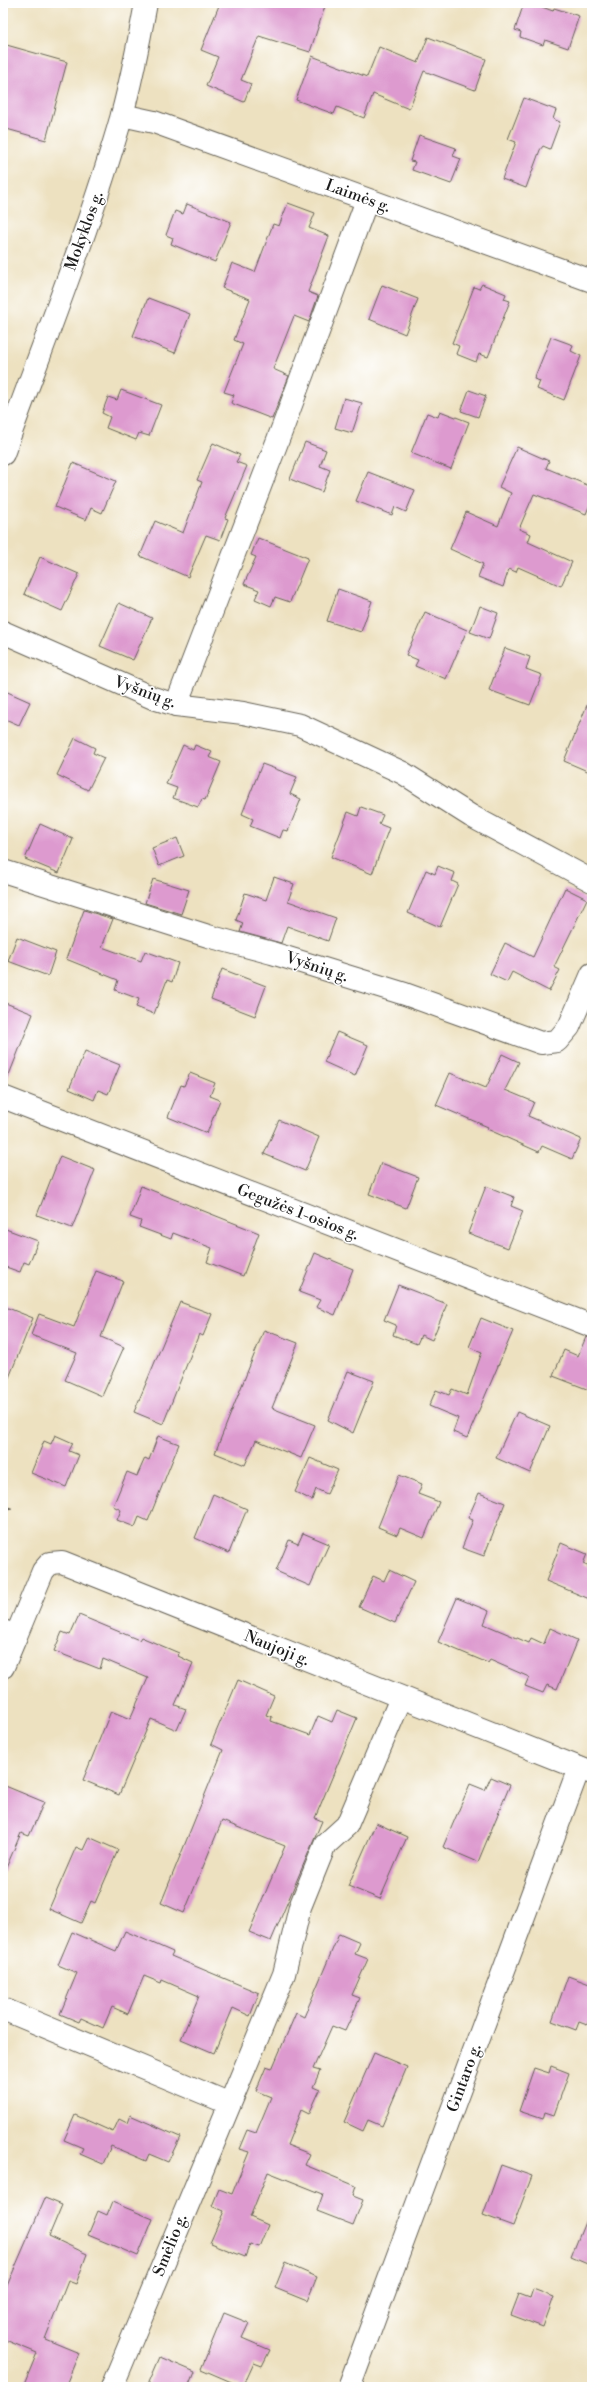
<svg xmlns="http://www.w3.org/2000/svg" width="595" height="2390" font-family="'Libre Bodoni',serif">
  <rect width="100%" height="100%" fill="#fff"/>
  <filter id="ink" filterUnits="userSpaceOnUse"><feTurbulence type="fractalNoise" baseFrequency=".025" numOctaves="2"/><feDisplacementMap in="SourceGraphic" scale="8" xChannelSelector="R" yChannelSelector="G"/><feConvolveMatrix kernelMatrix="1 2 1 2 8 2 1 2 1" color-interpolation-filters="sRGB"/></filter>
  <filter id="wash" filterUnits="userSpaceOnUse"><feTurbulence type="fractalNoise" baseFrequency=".012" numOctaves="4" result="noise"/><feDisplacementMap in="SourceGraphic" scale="16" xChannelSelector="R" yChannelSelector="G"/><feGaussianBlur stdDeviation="0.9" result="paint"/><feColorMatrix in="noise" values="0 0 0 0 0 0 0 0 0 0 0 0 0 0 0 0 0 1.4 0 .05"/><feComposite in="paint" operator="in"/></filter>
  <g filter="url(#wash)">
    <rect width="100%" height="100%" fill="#ede1c0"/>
    <g id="blocks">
      <g fill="#dd9acf">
        <polygon points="220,3 326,3 310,52 259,36 241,80 251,84 244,102 206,86 218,57 201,50"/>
        <polygon points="524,3 531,3 553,11 554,8 579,16 568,48 545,40 543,45 520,37 521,32 515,30"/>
        <polygon points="428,37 486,59 475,90 424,71 409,109 373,94 364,118 337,107 334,114 296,100 312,56 367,77 379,47 418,63"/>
        <polygon points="3,44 67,62 46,140 3,128"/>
        <polygon points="524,98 556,110 553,119 560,122 550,149 543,146 540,150 526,188 502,179 516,142 508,139"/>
        <polygon points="419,135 456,148 453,156 461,159 451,184 412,170 415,162 410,161"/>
        <polygon points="288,203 315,213 309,228 329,236 308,292 318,296 309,322 294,316 273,369 289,376 272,419 231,403 234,395 224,392 243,344 234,340 250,299 222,288 232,263 255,272 273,224 279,226"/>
        <polygon points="187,204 231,222 215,262 171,244 173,238 166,235 175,211 183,214"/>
        <polygon points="482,284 506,294 504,299 510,301 488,357 479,354 476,362 456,354 459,346 452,343 474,287 479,289"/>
        <polygon points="382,285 418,299 405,334 369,319"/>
        <polygon points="148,298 190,314 175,353 133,336"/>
        <polygon points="551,337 573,345 571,351 581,356 564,400 537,389 540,381 534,379"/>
        <polygon points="121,390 161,405 149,436 139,433 136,440 106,428 110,417 102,413 108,397 117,400"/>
        <polygon points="469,390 486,396 478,417 461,411"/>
        <polygon points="344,398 362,403 352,433 335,428"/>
        <polygon points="440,411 469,422 451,469 411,453 427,413 438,417"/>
        <polygon points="305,442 326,450 320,466 330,470 322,492 290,479"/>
        <polygon points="213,443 240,455 236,462 247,466 225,518 228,519 220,540 206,535 188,577 140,556 155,521 183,533 202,482 197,480"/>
        <polygon points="517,447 549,461 546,468 592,487 592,499 586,514 534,494 519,529 531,534 528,542 572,562 561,586 518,567 516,572 509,569 503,587 478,577 483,564 450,549 466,512 498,526 511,493 499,487"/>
        <polygon points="73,463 116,481 102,513 91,508 86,520 55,507"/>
        <polygon points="368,472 415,490 406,512 395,507 392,515 356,501"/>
        <polygon points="258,538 308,558 290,602 275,597 271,606 255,599 259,590 244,584 256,557 251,555"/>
        <polygon points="40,557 79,574 62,611 24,594"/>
        <polygon points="338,589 372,601 361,632 327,621"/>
        <polygon points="119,603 152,618 133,660 100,646"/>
        <polygon points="480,606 498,613 489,639 470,632"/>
        <polygon points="425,612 467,630 446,679 415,666 418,660 406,655"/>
        <polygon points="505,648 530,657 526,669 542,675 530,705 489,690"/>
        <polygon points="3,690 30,702 19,725 3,718"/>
        <polygon points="592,693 592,773 564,761"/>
        <polygon points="75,738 95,748 93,753 104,758 88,790 57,775"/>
        <polygon points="183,745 193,750 195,745 212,752 209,757 221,762 205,800 202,799 198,807 173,798 177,788 166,784"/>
        <polygon points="262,764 297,777 290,794 301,799 288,831 283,830 280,838 250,826 253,819 242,814"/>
        <polygon points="361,807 383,815 379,824 389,828 372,874 331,857 348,812 358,816"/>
        <polygon points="40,824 73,839 59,873 25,859"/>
        <polygon points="177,838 184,856 159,866 152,848"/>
        <polygon points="438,866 455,873 452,881 458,884 440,927 408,913 426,870 435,874"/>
        <polygon points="274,877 294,884 288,901 336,918 328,941 287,926 281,943 240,932 243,923 236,920 245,893 266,900"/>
        <polygon points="153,879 189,890 181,914 145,903"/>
        <polygon points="565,888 587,899 554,967 560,970 549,991 512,972 507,982 490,974 505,943 533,957"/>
        <polygon points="84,910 113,919 102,947 141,961 145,951 178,963 172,982 167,980 154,1014 136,1007 139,999 115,990 118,980 66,959"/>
        <polygon points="17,937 56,952 48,976 8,961"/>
        <polygon points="222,969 266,986 255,1016 211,999"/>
        <polygon points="3,1002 33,1014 5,1085 3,1085"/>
        <polygon points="337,1032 368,1045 355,1076 324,1062"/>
        <polygon points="85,1051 120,1065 108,1094 98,1090 94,1100 69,1089"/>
        <polygon points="502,1054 519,1062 505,1090 534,1102 528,1116 581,1139 572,1159 542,1146 539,1152 487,1129 488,1127 436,1105 450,1073 486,1088"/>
        <polygon points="190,1073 215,1083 210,1096 220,1100 207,1133 168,1117 181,1085 184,1086"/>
        <polygon points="279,1120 319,1137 305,1171 264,1154"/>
        <polygon points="60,1156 95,1170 72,1228 37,1215"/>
        <polygon points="381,1163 418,1177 406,1208 369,1194"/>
        <polygon points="141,1186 259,1233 243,1276 207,1262 212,1248 173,1233 171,1239 139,1227 141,1221 130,1217"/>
        <polygon points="486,1186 514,1197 511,1206 523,1211 508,1248 468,1233"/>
        <polygon points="3,1228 38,1241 29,1264 24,1262 20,1272 3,1266"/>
        <polygon points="315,1253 353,1269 335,1315 316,1307 320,1300 299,1292"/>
        <polygon points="96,1271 123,1281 101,1337 124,1347 102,1396 65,1380 77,1353 31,1335 39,1314 74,1327"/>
        <polygon points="398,1285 447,1304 432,1340 421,1335 417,1344 393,1335 396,1325 384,1320"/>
        <polygon points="180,1302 212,1314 203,1336 199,1334 163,1424 134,1412"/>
        <polygon points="3,1306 33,1318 4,1390 3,1389"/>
        <polygon points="481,1318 513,1331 467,1438 453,1432 458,1418 429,1406 436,1390 449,1395 452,1389 467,1395 482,1352 469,1347"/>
        <polygon points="264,1330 298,1343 272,1408 315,1425 301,1458 256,1440 245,1465 215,1453"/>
        <polygon points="586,1337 592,1338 592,1391 553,1376 564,1350 578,1356"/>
        <polygon points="348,1371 374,1381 353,1433 328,1420"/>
        <polygon points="517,1412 550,1426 530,1473 496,1458"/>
        <polygon points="55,1435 73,1443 69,1451 79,1455 66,1487 31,1473 44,1441 51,1444"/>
        <polygon points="158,1436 179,1444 148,1521 139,1517 135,1527 117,1520 121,1510 113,1506 127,1472 137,1476 145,1458 149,1460"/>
        <polygon points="310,1458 338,1470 327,1494 316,1489 312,1500 295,1492"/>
        <polygon points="399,1475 422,1484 418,1494 439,1502 424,1538 400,1528 397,1535 378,1527"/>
        <polygon points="479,1493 505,1503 484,1556 462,1548 473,1520 468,1518"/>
        <polygon points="213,1494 247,1509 229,1553 195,1538"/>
        <polygon points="303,1533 329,1544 310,1586 276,1571 289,1540 298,1544"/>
        <polygon points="561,1543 587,1554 583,1564 592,1568 592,1600 546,1581"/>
        <polygon points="389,1570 414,1582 395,1623 359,1607 373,1576 384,1581"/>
        <polygon points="457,1598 489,1611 484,1624 529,1643 531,1638 544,1644 550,1628 577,1640 557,1689 547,1685 543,1693 525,1686 529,1677 490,1660 488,1663 438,1642"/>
        <polygon points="79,1615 139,1640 141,1637 179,1653 178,1656 193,1663 175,1705 186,1709 177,1730 151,1719 119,1795 83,1780 111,1711 130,1719 148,1678 103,1659 100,1669 54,1651 62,1632 70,1635"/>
        <polygon points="238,1680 274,1696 266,1715 272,1717 271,1721 310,1735 318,1716 332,1722 337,1710 357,1718 315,1818 322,1821 271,1941 249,1932 285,1846 222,1821 184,1913 161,1903 223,1750 211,1744"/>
        <polygon points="491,1777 510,1785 478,1862 443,1847 470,1784 485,1790"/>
        <polygon points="3,1785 44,1802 29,1836 21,1833 3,1875"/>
        <polygon points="376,1823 407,1837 380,1899 348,1886"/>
        <polygon points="89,1837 118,1850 95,1903 91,1901 81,1923 49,1909 76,1847 83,1850"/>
        <polygon points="125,1931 173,1952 171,1956 259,1993 250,2016 233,2008 214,2053 181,2039 199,1996 162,1980 161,1983 144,1976 128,2014 112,2007 103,2028 81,2018 79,2022 60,2014 77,1973 58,1965 72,1932 116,1951"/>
        <polygon points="339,1934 360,1943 355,1954 368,1959 352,1995 360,1998 345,2031 332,2026 313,2069 320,2071 313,2087 320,2090 309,2114 301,2110 287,2145 310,2154 305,2165 356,2186 353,2196 363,2200 353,2225 317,2211 323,2194 268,2172 250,2217 268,2225 259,2247 250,2244 245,2257 210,2243 224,2211 212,2206 219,2189 232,2194 249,2152 239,2149 247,2130 256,2133 271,2097 256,2091 266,2067 272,2069 296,2013 304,2017"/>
        <polygon points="568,1976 592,1985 592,2012 587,2025 579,2022 576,2030 552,2021"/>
        <polygon points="374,2053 407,2067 382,2126 368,2120 363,2131 344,2122"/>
        <polygon points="551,2066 569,2073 554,2115 545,2112 543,2119 519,2111 534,2068 549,2073"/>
        <polygon points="75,2115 113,2132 119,2119 127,2123 130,2115 180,2137 168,2162 149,2154 146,2161 111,2146 103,2164 80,2154 83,2148 64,2140"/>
        <polygon points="501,2165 532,2176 513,2226 483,2215"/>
        <polygon points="45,2198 62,2205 49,2236 87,2254 76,2284 68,2281 45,2339 79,2353 65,2387 23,2387 37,2353 3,2339 3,2295"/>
        <polygon points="112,2202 153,2219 138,2256 88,2235 98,2211 107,2215"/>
        <polygon points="591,2207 592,2207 592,2266 571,2257"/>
        <polygon points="285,2263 317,2277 307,2301 275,2288"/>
        <polygon points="533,2289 554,2297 543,2327 511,2315 519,2294 530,2298"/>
        <polygon points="224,2313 249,2323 242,2338 270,2350 262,2366 254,2363 243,2387 201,2369"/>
        <polygon points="160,2357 195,2372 189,2387 147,2387"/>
      </g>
    </g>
  </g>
  <g filter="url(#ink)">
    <use href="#blocks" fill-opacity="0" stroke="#656155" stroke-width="1"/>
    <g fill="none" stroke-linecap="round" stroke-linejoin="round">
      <defs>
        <g id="minor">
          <polyline points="122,115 154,122 592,281"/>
          <path d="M3 454C44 342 89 230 122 115 132 78 139 41 146 3"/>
          <polyline points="3,632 153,698 176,705 243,713 300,725 403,773 471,816 592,881"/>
          <polyline points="176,705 284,424 367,200"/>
          <polyline points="3,871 208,936 272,953 405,994 541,1043 557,1041 569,1027 592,974"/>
          <polyline points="3,1097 592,1326"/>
          <polyline points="3,1631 16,1636 43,1571 50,1563 62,1562 592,1773"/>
          <polyline points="3,1667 16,1636"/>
          <polyline points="3,2009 228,2103"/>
          <polyline points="112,2387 284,1974 300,1907 325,1845 347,1825 401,1698"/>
          <polyline points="349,2387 579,1768"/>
        </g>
      </defs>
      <use href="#minor" stroke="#656155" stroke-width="24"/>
      <polyline stroke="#656155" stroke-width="2.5" stroke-dasharray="3 3" stroke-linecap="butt" points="3,1506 12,1509"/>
      <use href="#minor" stroke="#fff" stroke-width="22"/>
    </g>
  </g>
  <g text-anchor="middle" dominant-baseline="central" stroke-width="3" stroke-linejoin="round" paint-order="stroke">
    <g font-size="16" fill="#1c1c1c" stroke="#fff">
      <text transform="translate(358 196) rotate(20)">Laimės g.</text>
      <text transform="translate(84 231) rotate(-70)">Mokyklos g.</text>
      <text transform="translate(145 692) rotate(20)">Vyšnių g.</text>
      <text transform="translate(317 967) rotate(18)">Vyšnių g.</text>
      <text transform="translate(298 1212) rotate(21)">Gegužės 1-osios g.</text>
      <text transform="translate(277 1648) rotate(22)">Naujoji g.</text>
      <text transform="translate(464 2078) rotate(-70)">Gintaro g.</text>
      <text transform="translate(170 2245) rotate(-68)">Smėlio g.</text>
    </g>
  </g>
  <rect width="595" height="2390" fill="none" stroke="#fff" stroke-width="16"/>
</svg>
